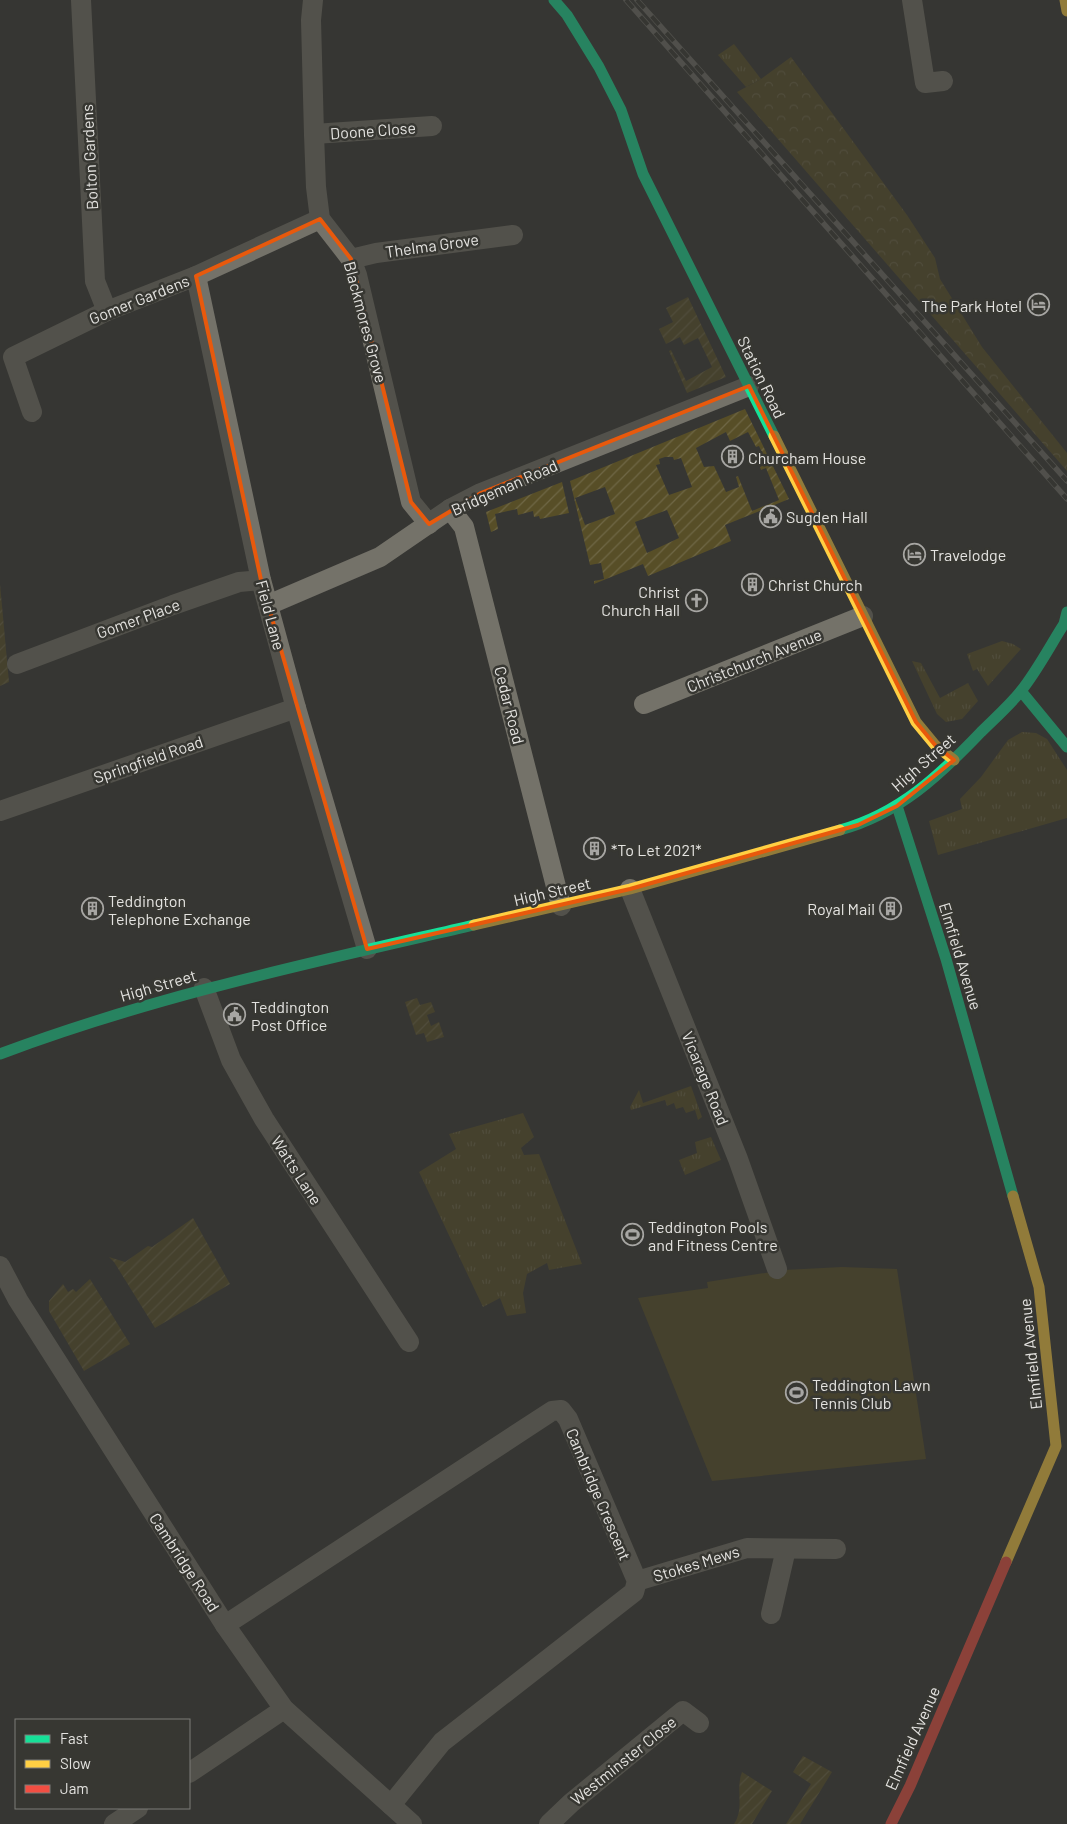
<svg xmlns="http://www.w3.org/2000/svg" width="1067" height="1824" font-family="Barlow,sans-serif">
  <defs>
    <pattern id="grass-tufts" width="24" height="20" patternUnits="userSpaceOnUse" patternTransform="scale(1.25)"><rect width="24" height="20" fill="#574e27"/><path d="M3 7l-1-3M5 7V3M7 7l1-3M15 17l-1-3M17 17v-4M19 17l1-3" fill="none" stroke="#6f6746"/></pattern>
    <pattern id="forest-crowns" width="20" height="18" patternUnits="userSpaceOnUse" patternTransform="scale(1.25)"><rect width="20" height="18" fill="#574e27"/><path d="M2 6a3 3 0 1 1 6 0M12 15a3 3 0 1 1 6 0" fill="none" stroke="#6f6746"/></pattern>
    <pattern id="garden-furrows" width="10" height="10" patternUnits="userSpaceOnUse" patternTransform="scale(1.25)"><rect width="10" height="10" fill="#574e27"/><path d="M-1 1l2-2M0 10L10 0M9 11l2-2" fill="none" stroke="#6f6746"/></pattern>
  </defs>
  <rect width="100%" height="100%" fill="#363633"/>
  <g fill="url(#grass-tufts)">
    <polygon points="734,44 761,79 746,87 718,55"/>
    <polygon points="1002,641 1013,644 1021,649 988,686 977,669 973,671 967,654"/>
    <polygon points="912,661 921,663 940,698 968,683 978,701 962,719 946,722 937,714"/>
    <polygon points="1022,732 1036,733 1047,739 1067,770 1067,818 938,855 929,821 962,809 960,799 981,777 1008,740"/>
    <polygon points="691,1086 702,1117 698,1120 695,1110 686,1113 683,1107 676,1109 674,1103 667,1106 665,1100 631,1110 630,1107 639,1090 643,1103"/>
    <polygon points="523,1113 534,1137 521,1148 524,1155 539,1154 582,1264 549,1270 547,1263 527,1274 523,1293 526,1313 507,1316 500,1298 483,1307 419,1172 456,1149 449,1134"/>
    <polygon points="711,1137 721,1160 685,1175 679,1160 697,1153 695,1142"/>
  </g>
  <polygon fill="url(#forest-crowns)" points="791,57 907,215 935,258 940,279 982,347 1067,453 1067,471 737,92 761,79"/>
  <g fill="url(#garden-furrows)" fill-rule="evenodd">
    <polygon points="688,297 726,377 687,393 669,351 671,350 686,381 712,367 698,338 684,345 680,337 666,344 659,329 673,322 666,308"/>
    <path d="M745 409 789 499 725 525 731 541 648 576 643 564 594 584V581L604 579 601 563 590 565 570 481ZM726 432 730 441 748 432 756 447 759 446 767 463 760 467 761 470 766 468 779 500 752 511 738 476 736 477 739 487 726 492 714 466 704 467 696 448ZM665 457H673L674 460 681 458 692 487 669 495 656 465 660 464 659 459ZM605 487 615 514 585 525 575 498ZM667 510 679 538 647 553 635 522Z"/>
    <polygon points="562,482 569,513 540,519 539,516 534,517 533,511 518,515 517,509 495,514 498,529 491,532 486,512"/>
    <polygon points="0,584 9,682 0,686"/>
    <polygon points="417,998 420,1005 431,1002 435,1012 427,1015 431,1026 439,1022 444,1037 427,1042 424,1033 416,1035 405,1002"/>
    <polygon points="193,1218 230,1284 155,1328 114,1262 109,1257 125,1262 148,1246 152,1247"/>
    <polygon points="90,1279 130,1344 84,1371 49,1311 49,1301 63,1284 68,1292 73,1289 76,1292"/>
    <polygon points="803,1756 832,1772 800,1824 786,1824 811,1784 793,1772"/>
    <path d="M742 1772 772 1791 752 1824H734C745 1808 735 1790 742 1772Z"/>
  </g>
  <polygon fill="#574e27" points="842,1267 897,1269 926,1459 712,1481 638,1298 708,1288 707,1282 784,1270"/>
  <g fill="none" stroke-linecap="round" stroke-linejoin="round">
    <g stroke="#747269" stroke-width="20">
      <polyline points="81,0 95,281 107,311"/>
      <polyline points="313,0 311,20 314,134 316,187 320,219 351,259 357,275 411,502 429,524"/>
      <polyline points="912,0 925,83 943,81"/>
      <polyline points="314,134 432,126"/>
      <polyline points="351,259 376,253 513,235"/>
      <polyline points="196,276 261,580 296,708 367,949"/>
      <polyline points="32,412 13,357 107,311 196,276 320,219"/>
      <polyline points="450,509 464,527 561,906"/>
      <polyline points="268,605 380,557 450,509 481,493 749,386"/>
      <polyline points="17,664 173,605 239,582 261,580"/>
      <polyline points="644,704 863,616"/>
      <polyline points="0,811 296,708"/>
      <polyline points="630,889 738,1159 777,1269"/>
      <polyline points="204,988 231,1060 264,1119 409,1342"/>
      <polyline points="0,1266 18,1300 225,1625 284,1709 412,1824"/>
      <polyline points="637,1581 747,1548 836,1549"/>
      <polyline points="771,1614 786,1549"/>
      <polyline points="225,1625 552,1411 561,1410 568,1419 637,1581 634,1592 442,1742 391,1805"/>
      <polyline points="189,1773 284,1709"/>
      <polyline points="114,1824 138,1808"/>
      <polyline points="549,1824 571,1803 683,1711 699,1723"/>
    </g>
    <g stroke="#16e098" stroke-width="11">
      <polyline points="554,0 567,15 599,67 621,110 643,174 774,436"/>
      <polyline points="1021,691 1067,747"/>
      <polyline points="897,806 946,959 1013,1196"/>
      <path d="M840 830C899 814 940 775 981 732 994 719 1009 706 1021 691 1037 671 1050 646 1064 624L1067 612"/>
      <path d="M0 1054C154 996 314 962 474 925"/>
    </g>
    <g stroke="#ffcf43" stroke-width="11">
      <polyline points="1065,0 1067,11"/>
      <polyline points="774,436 916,722 935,745 954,760"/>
      <polyline points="474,925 630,889 840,830"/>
      <polyline points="1006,1562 1056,1446 1039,1287 1013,1196"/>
    </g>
    <polyline stroke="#f24e42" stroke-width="11" points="891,1824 910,1786 1006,1562"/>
    <defs>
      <g id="rail">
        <polyline points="626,0 1067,499"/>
        <polyline points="637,0 1067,481"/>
      </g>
    </defs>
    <use href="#rail" stroke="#6f6e69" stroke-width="5.5"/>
    <use href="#rail" stroke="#373732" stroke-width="4" stroke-dasharray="11" stroke-linecap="butt"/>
  </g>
  <path d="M0 0H1067V1824H0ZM320 219 351 259 411 502 429 524 481 493 749 386 916 722 935 745 954 760 897 806 858 825 630 889 367 949 261 580 196 276Z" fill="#363633" fill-opacity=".55" fill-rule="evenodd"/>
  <path fill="none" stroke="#e8590c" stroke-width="4" stroke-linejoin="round" d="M320 219 351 259 411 502 429 524 481 493 749 386 916 722 935 745 954 760 897 806 858 825 630 889 367 949 261 580 196 276Z"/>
  <defs>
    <symbol id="hotel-ring" viewBox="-11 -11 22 22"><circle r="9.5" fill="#373732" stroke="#a7a6a3" stroke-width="1.5"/><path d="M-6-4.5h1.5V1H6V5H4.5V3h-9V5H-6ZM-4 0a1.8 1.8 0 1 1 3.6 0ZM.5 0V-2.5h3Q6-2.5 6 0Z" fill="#a7a6a3"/></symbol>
    <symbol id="building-ring" viewBox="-11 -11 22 22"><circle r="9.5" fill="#373732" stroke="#a7a6a3" stroke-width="1.5"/><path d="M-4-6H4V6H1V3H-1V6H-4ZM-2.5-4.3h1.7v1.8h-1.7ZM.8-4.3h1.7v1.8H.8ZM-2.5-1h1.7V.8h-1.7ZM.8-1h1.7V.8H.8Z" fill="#a7a6a3"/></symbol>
    <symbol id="civic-ring" viewBox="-11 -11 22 22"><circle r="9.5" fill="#373732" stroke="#a7a6a3" stroke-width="1.5"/><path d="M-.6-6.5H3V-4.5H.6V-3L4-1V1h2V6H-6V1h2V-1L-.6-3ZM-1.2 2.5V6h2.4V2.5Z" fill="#a7a6a3"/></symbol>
    <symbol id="church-ring" viewBox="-11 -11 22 22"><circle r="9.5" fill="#373732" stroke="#a7a6a3" stroke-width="1.5"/><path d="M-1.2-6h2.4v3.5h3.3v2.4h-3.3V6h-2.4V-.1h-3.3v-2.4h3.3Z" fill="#a7a6a3"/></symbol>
    <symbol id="stadium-ring" viewBox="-11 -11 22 22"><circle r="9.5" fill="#373732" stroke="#a7a6a3" stroke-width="1.5"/><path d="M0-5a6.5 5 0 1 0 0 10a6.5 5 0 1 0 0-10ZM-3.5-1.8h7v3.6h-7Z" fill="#a7a6a3"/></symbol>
  </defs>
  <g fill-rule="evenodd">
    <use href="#hotel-ring" x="1026" y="292" width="25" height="25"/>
    <use href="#building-ring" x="720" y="444" width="25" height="25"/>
    <use href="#civic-ring" x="758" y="504" width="25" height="25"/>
    <use href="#hotel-ring" x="902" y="542" width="25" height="25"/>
    <use href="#building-ring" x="740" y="572" width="25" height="25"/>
    <use href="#church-ring" x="684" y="588" width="25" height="25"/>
    <use href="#building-ring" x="582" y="836" width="25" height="25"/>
    <use href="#building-ring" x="878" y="896" width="25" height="25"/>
    <use href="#building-ring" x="80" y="896" width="25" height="25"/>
    <use href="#civic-ring" x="222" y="1002" width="25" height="25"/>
    <use href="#stadium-ring" x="620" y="1222" width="25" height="25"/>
    <use href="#stadium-ring" x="784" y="1380" width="25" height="25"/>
  </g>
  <g text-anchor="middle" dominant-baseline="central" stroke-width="5" stroke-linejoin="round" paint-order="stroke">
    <g font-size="16" fill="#e4e3e0" stroke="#373732">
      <text transform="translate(373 130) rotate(-4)">Doone Close</text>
      <text transform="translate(89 157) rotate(-93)">Bolton Gardens</text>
      <text transform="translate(432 245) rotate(-8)">Thelma Grove</text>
      <text transform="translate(139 299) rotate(-22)">Gomer Gardens</text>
      <text transform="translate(366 322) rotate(75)">Blackmores Grove</text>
      <text transform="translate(762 377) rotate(64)">Station Road</text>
      <text transform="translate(504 487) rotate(-24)">Bridgeman Road</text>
      <text transform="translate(271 615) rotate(75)">Field Lane</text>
      <text transform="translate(138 618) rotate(-20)">Gomer Place</text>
      <text transform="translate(754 660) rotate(-22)">Christchurch Avenue</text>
      <text transform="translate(510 705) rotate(76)">Cedar Road</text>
      <text transform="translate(148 759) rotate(-19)">Springfield Road</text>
      <text transform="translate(923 762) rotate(-41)">High Street</text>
      <text transform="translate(552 891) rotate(-13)">High Street</text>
      <text transform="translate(961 956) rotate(73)">Elmfield Avenue</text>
      <text transform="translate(158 985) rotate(-16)">High Street</text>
      <text transform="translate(706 1078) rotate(68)">Vicarage Road</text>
      <text transform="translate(297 1170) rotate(57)">Watts Lane</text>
      <text transform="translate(1030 1354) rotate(-96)">Elmfield Avenue</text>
      <text transform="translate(599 1494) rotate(67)">Cambridge Crescent</text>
      <text transform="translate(185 1562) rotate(57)">Cambridge Road</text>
      <text transform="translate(696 1563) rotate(-17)">Stokes Mews</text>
      <text transform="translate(912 1738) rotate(-66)">Elmfield Avenue</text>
      <text transform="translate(623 1760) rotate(-39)">Westminster Close</text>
    </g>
    <g font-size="16" fill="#e4e3e0" stroke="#373732" text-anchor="start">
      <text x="1022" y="305" text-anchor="end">The Park Hotel</text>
      <text x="748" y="457">Churcham House</text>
      <text x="786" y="516">Sugden Hall</text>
      <text x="930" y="554">Travelodge</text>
      <text x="768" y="584">Christ Church</text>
      <text x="680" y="591" text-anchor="end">Christ<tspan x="680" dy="18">Church Hall</tspan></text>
      <text x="611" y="849">*To Let 2021*</text>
      <text x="108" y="900">Teddington<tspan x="108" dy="18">Telephone Exchange</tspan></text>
      <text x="875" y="908" text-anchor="end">Royal Mail</text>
      <text x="251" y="1006">Teddington<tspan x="251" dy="18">Post Office</tspan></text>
      <text x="648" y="1226">Teddington Pools<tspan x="648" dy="18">and Fitness Centre</tspan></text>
      <text x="812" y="1384">Teddington Lawn<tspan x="812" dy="18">Tennis Club</tspan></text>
    </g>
  </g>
  <rect x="15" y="1719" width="175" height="90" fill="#373732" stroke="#7c7c78"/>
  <rect x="25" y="1735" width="25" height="8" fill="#16e098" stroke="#7c7c78"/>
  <text x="60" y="1744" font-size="15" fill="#e4e3e0">Fast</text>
  <rect x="25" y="1760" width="25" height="8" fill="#ffcf43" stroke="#7c7c78"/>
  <text x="60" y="1769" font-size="15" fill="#e4e3e0">Slow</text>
  <rect x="25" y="1785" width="25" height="8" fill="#f24e42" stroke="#7c7c78"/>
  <text x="60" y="1794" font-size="15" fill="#e4e3e0">Jam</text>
</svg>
